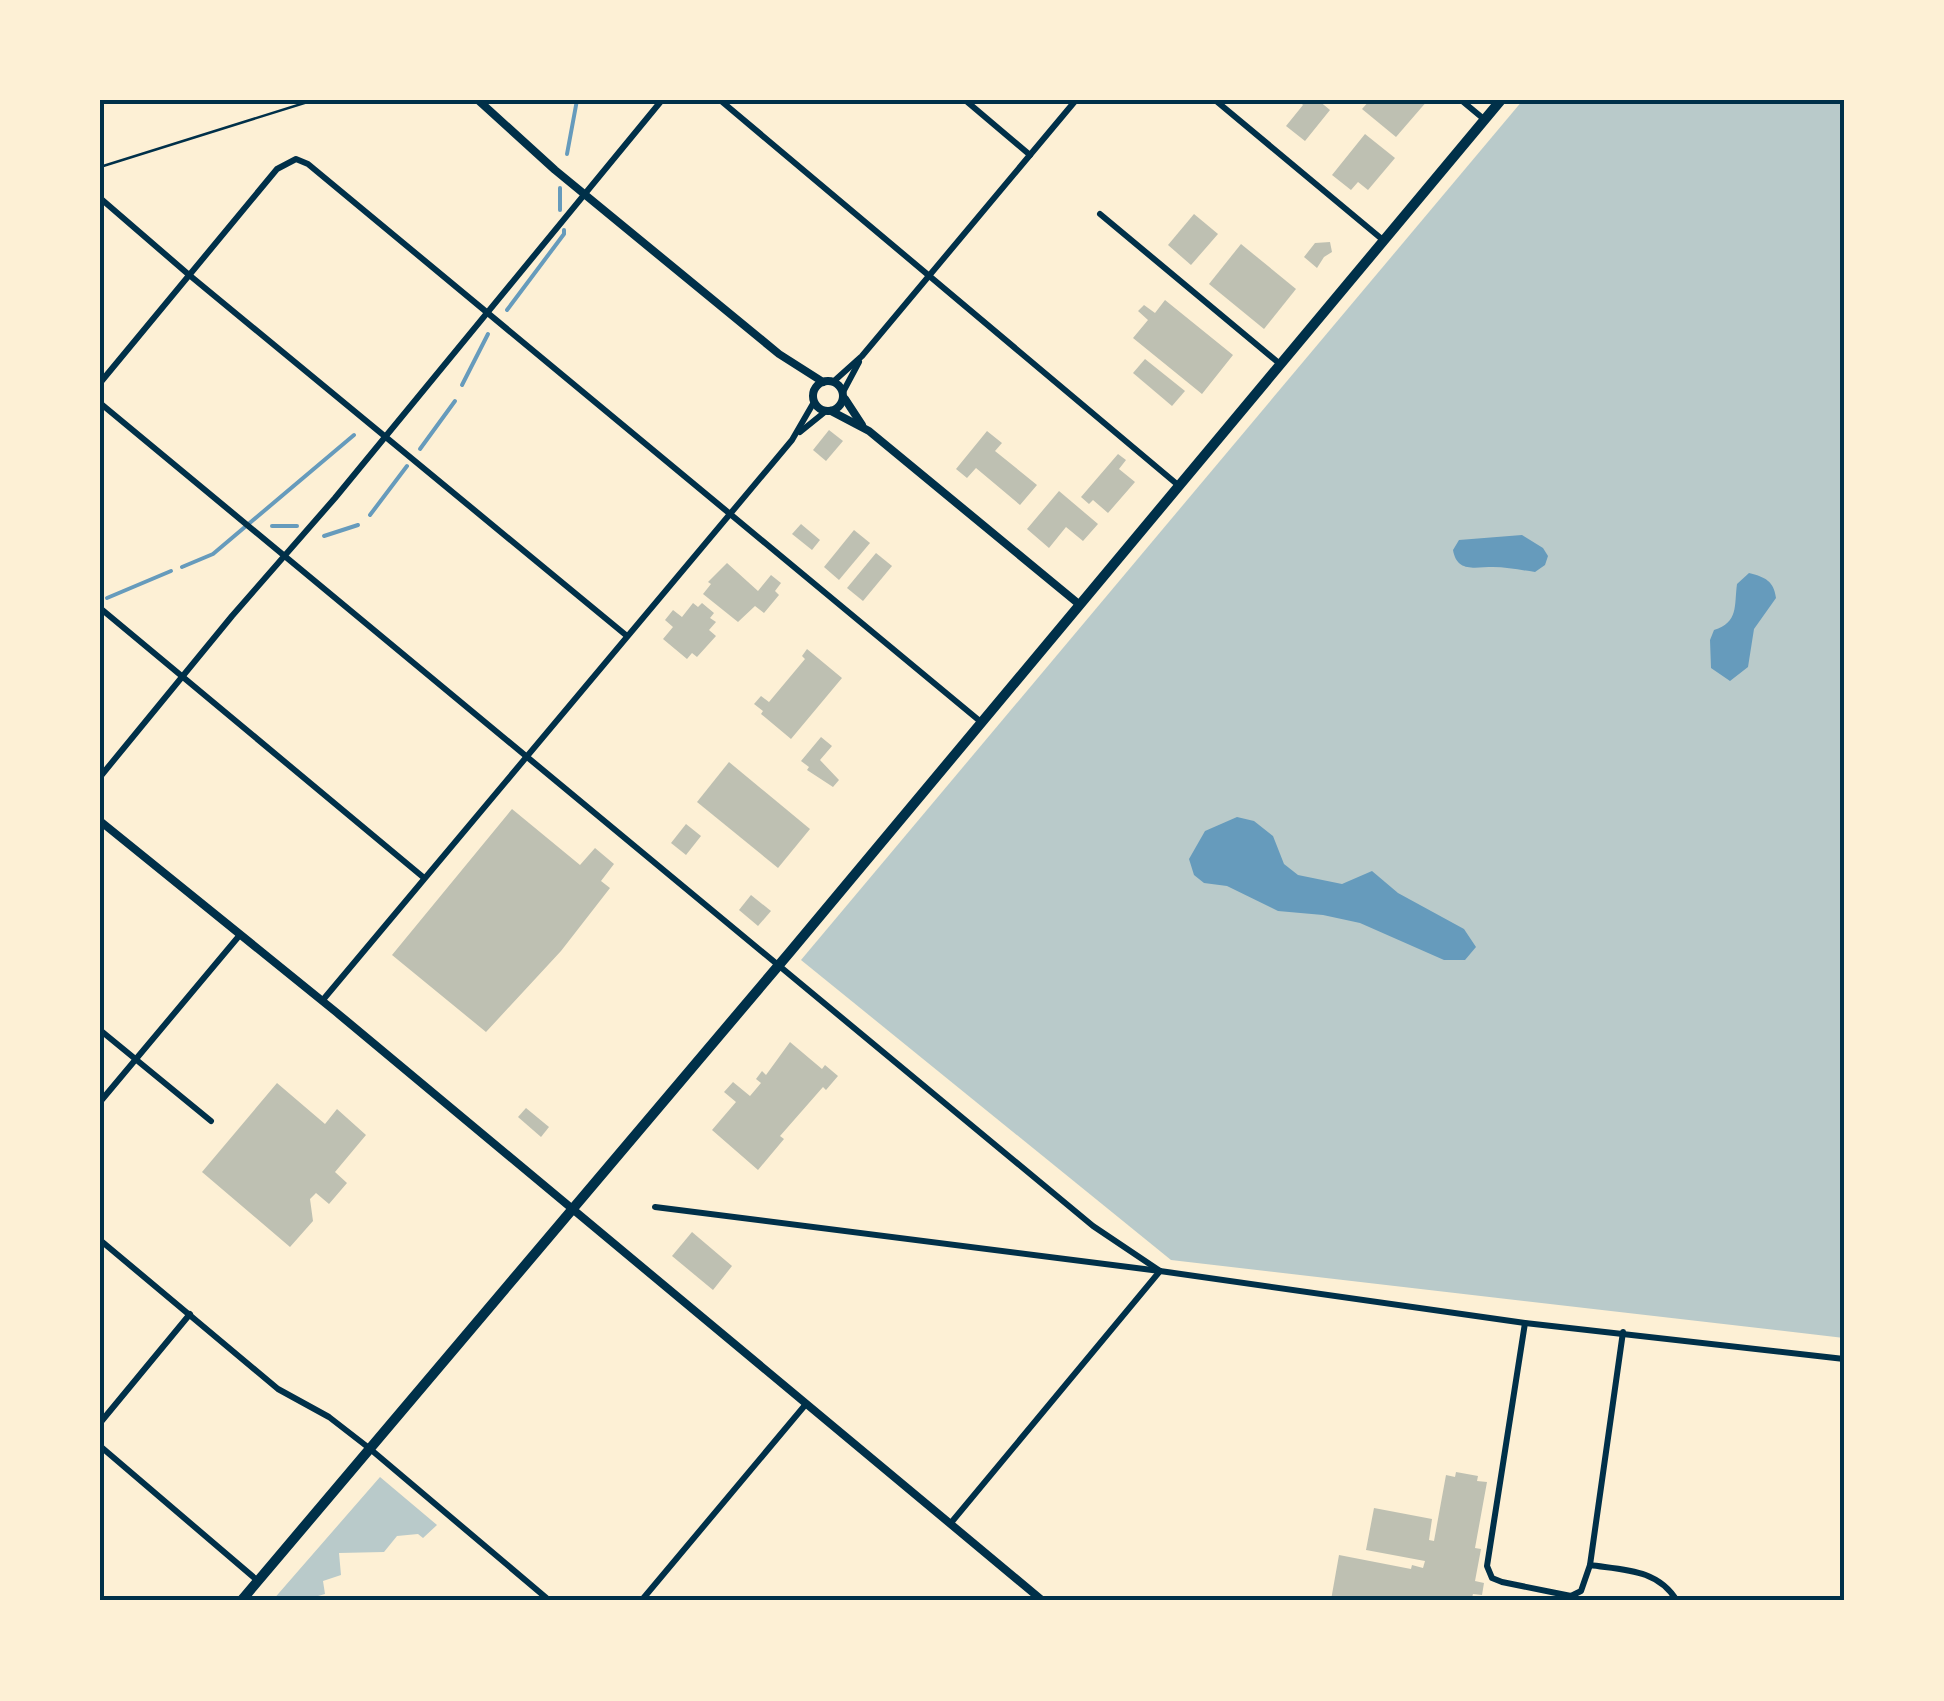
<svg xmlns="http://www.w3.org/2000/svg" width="1944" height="1701" font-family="'Libre Baskerville',serif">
  <rect width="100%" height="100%" fill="#fdf0d5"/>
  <g fill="#b9caca">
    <polygon points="1523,100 1844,100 1844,1338 1171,1260 801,960"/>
    <polygon points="380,1477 437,1525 423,1538 418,1534 397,1536 384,1552 339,1553 341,1575 323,1581 325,1594 318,1596 319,1601 272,1601"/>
  </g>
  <g fill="#669bbc">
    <path d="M1522 535 1543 548 1548 556 1545 565 1535 572C1521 570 1506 567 1493 567 1475 567 1457 573 1453 550L1459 540Z"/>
    <path d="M1749 573C1765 577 1774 581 1776 598L1754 629 1748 667 1730 681 1711 668 1710 640 1714 630C1739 622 1734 606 1737 584Z"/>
    <polygon points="1237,817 1254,821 1273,836 1284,864 1298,875 1342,884 1372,871 1398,893 1464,929 1476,947 1465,960 1444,960 1360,923 1323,915 1278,911 1227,886 1204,883 1194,875 1189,859 1205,831"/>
  </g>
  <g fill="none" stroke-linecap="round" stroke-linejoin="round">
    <g stroke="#669bbc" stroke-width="4">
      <polyline points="567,154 577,100"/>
      <polyline points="560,210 560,188"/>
      <polyline points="507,310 564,234 564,230"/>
      <polyline points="462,385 488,334"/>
      <polyline points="420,449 455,401"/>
      <polyline points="370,515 407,466"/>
      <polyline points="272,526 297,526"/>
      <polyline points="324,536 358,525"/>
      <polyline points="182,567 213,554 354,435"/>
      <polyline points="107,598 171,571"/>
    </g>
  </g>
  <g fill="#bec0b2">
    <polygon points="1303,100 1318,100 1330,110 1305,141 1286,126 1303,105 1301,103"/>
    <polygon points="1370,100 1428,100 1396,137 1362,109"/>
    <polygon points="1365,134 1395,158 1368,190 1358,182 1351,190 1332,175"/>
    <polygon points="1194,214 1218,234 1191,265 1168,245"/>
    <polygon points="1330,242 1332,252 1324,257 1317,268 1304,257 1315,243"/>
    <polygon points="1241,244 1296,289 1264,329 1209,284"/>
    <polygon points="1165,300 1233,355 1202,394 1133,338 1148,320 1138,311 1144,305 1155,313"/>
    <polygon points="1145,359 1185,391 1172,406 1133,373"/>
    <polygon points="829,430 843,441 826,461 813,450"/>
    <polygon points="987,431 1002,443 995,451 1037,485 1020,505 976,468 967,478 956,469"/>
    <polygon points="1118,454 1126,460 1119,469 1135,482 1108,513 1093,500 1089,504 1081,497"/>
    <polygon points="1059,491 1098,524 1083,541 1066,527 1049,548 1027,529"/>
    <polygon points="801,524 820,540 812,550 792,534"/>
    <polygon points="854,530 870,543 839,580 824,567"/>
    <polygon points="876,553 892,566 863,601 847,588"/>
    <polygon points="727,563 758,591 771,575 781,583 775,591 779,595 764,613 755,606 738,622 703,594 711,584 708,582"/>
    <polygon points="693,603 698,607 702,603 714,613 710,618 716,622 709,630 716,636 697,657 692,653 687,659 663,639 673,627 665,620 673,610 682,617"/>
    <polygon points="807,649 842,678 791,739 761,714 763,711 754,704 761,696 769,702 805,659 802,656"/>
    <polygon points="821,737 832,746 820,760 839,780 833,787 807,770 809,767 801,761"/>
    <polygon points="729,762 810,829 778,868 697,802"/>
    <polygon points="512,809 580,865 595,848 614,864 601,881 610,888 561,951 486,1032 392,955"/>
    <polygon points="686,824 701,836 686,855 671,843"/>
    <polygon points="751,895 771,911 758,926 739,910"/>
    <polygon points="790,1042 822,1069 825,1065 838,1076 826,1090 823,1087 780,1136 784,1139 758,1170 712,1130 736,1102 724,1092 733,1082 750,1096 761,1083 756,1079 762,1071 766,1075"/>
    <polygon points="277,1083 325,1124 337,1109 366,1135 335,1172 347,1183 329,1204 316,1193 310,1199 313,1221 290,1247 202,1172"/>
    <polygon points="526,1108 549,1127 541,1137 518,1117"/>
    <polygon points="692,1232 732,1266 713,1290 672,1256"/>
    <polygon points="1456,1472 1478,1476 1477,1481 1487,1482 1475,1548 1481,1549 1475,1581 1484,1583 1482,1595 1473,1594 1471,1601 1331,1600 1339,1555 1411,1569 1412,1565 1423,1568 1425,1561 1366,1550 1374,1508 1432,1519 1429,1540 1434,1541 1446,1475 1455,1477"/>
  </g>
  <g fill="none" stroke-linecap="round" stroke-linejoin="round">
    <polyline stroke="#003049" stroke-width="2.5" points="100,167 314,100"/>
    <g stroke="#003049" stroke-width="6">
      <polyline points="720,100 1178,485"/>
      <polyline points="965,100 1030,155"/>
      <polyline points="1215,100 1383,240"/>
      <polyline points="1461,100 1485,120"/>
      <polyline points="100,198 188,274 627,636"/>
      <polyline points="1100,214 1280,364"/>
      <polyline points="833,382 862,356 1076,100"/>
      <polyline points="100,383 277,169 296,159 308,164 981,722"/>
      <polyline points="843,392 859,362"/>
      <polyline points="100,403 1093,1226 1160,1271"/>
      <polyline points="800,432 826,411"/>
      <polyline points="100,608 423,877"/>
      <polyline points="100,777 232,616 335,498 662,100"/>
      <polyline points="322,1001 792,440 814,402"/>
      <polyline points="100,1030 211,1121"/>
      <polyline points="100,1102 239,936"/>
      <polyline points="655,1207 1160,1271 1525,1323 1844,1359"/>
      <polyline points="100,1240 278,1389 329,1417 369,1448 550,1601"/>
      <polyline points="1525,1323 1487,1566 1492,1578 1502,1582 1571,1596 1581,1591 1590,1565 1623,1332"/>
      <polyline points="100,1423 190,1314"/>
      <polyline points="100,1446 258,1581"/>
      <polyline points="950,1524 1160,1271"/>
      <path d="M1590 1565C1624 1570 1658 1569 1677 1601"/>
      <polyline points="641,1601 806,1404"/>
    </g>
    <g stroke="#003049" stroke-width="8">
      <polyline points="478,100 555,170 779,354 823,382"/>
      <circle cx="828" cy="396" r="15"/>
      <polyline points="845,399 862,425"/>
      <polyline points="831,411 869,431 1080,605"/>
      <polyline points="100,821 336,1012 1043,1601"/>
    </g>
    <polyline stroke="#003049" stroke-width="10" points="241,1601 790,952 1501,100"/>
  </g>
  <rect width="1944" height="1701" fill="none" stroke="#fdf0d5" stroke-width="205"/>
  <rect x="102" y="102" width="1740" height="1496" fill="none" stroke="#003049" stroke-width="4"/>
</svg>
